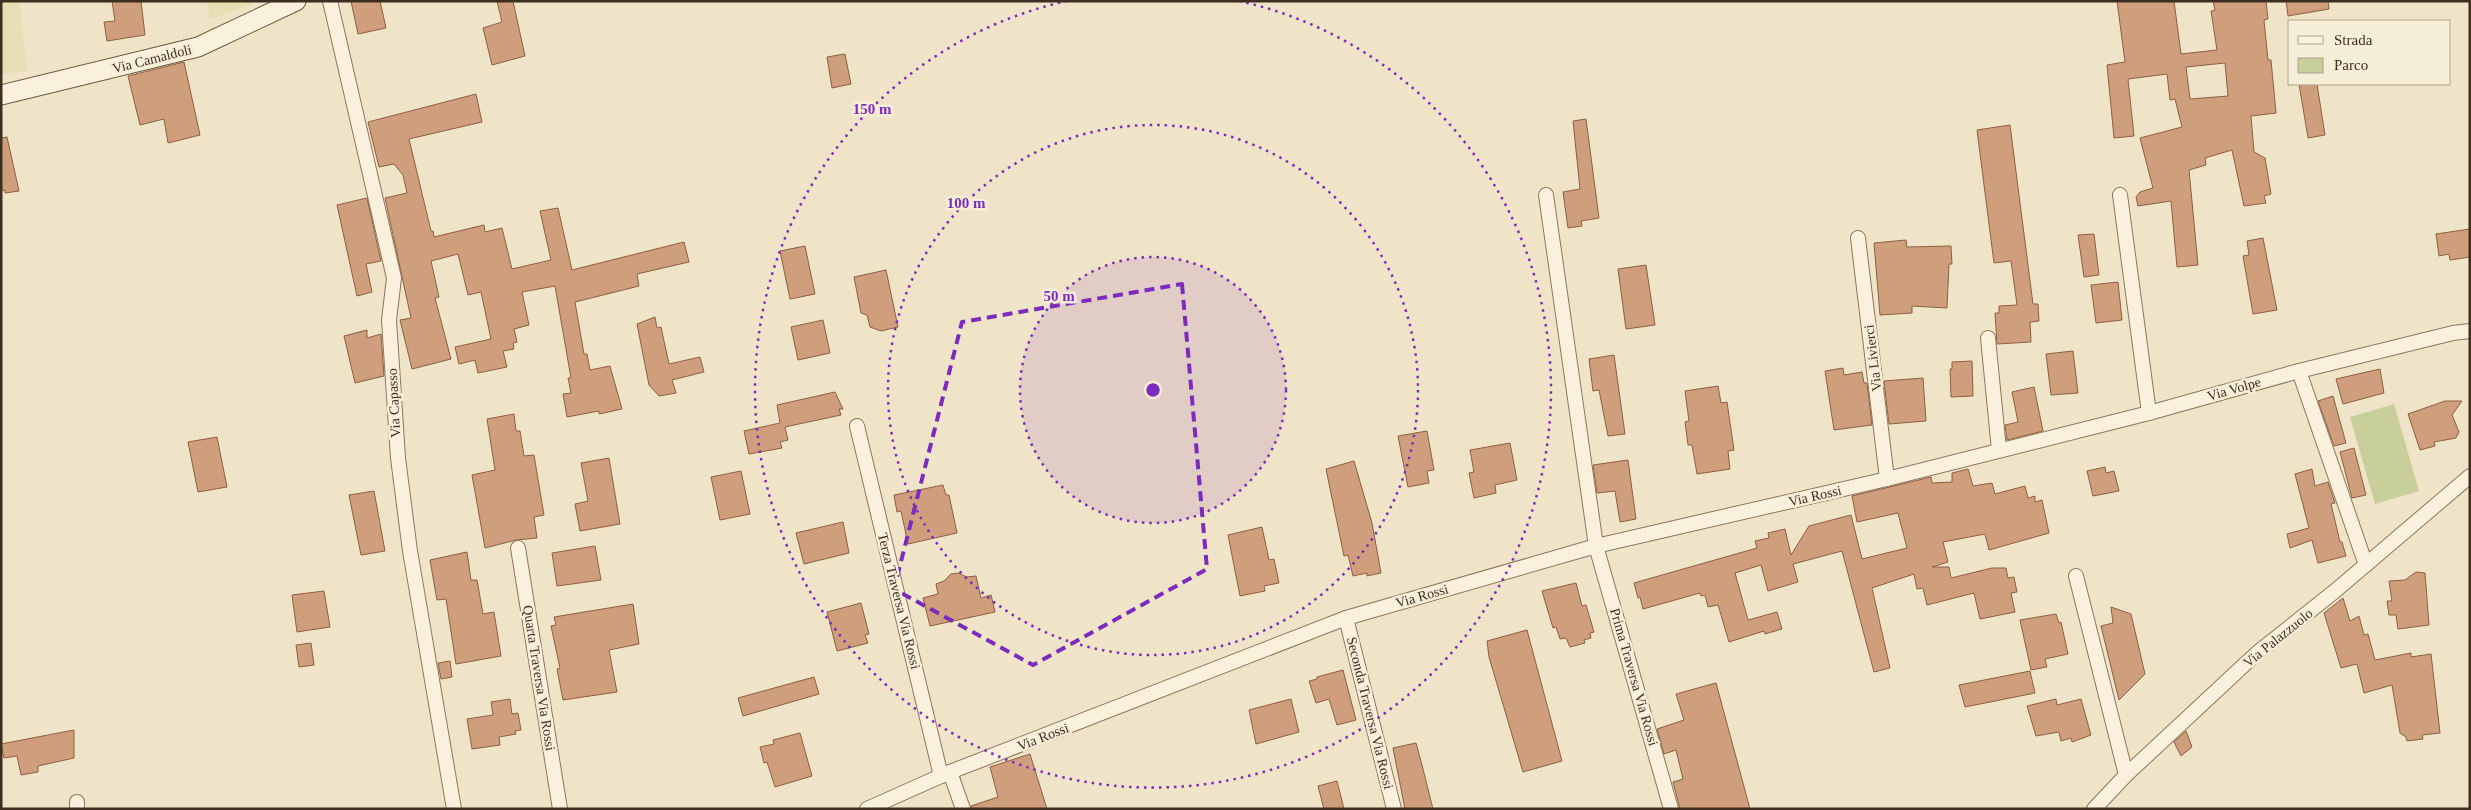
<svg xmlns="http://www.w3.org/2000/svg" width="2471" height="810" font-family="'Times New Roman',serif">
  <rect width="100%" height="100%" fill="#f0e4c8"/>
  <g fill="#e6deb5">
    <polygon points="1,1 19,1 27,70 1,75"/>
    <polygon points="207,1 260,1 209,20"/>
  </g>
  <polygon fill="#c9cf9b" points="2394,404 2419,491 2375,504 2350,417"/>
  <g fill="#cf9f7d" stroke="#8d5f41" fill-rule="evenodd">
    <polygon points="112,1 141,1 145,35 107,41 104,22 115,21"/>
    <polygon points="351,1 380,1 386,28 358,34"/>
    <polygon points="497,1 513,1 525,56 492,65 483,28 502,22"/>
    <path d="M2117 1H2174L2181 54 2217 50 2211 11 2215 10 2213 1H2266L2268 19 2264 20 2268 60H2271L2276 113 2251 116 2254 152 2265 158 2271 194 2264 196 2266 203 2244 206 2232 150 2205 158 2206 165 2189 170 2198 265 2177 267 2171 201 2138 206 2136 197 2140 192 2153 188 2140 138 2182 127 2175 99 2170 100 2167 74 2128 79 2134 136 2114 138 2107 65 2125 62ZM2225 63 2228 96 2190 99 2186 67Z"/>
    <polygon points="2286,1 2328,1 2329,9 2288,16"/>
    <polygon points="845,54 851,84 832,88 827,57"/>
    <polygon points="184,62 200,135 168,143 164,119 140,125 128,76"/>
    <polygon points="2299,84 2317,84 2325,135 2308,138"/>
    <polygon points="476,94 482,122 409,139 431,231 433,231 434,237 484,225 485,232 502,228 512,269 551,260 540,211 558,208 572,270 684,242 689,262 637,274 639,286 575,302 584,354 587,354 590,370 610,366 622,409 599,414 599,411 567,417 563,394 571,393 568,378 571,378 555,286 522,292 529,325 514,329 517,342 513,343 514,349 503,351 507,367 478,373 475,360 459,364 455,347 491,339 481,292 468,295 458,254 431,261 439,297 435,298 451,359 412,369 400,320 411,318 385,198 407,193 403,175 394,164 379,167 368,122"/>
    <polygon points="1586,119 1599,218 1581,221 1582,226 1568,228 1563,192 1580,189 1573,121"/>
    <polygon points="2010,125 2033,304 2038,304 2039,321 2030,322 2031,342 1997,344 1995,313 1999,313 1999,306 2017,305 2011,261 1994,263 1977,130"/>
    <polygon points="7,137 19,191 5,193 5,190 1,191 1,138"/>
    <polygon points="367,198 381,261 366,264 372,292 357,296 337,205"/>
    <polygon points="2470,229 2470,257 2450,260 2449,254 2439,256 2436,234"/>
    <polygon points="2094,234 2099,275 2084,277 2078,235"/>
    <polygon points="2263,238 2277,310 2253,314 2243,256 2249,255 2247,241"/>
    <polygon points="1906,240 1907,247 1951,246 1952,264 1949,264 1947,308 1912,306 1912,313 1880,315 1874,243"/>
    <polygon points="805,246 815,294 790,299 780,251"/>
    <polygon points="1646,265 1655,325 1626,329 1618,269"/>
    <polygon points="886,270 898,327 881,331 870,327 867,315 861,313 854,277"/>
    <polygon points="2118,282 2122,320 2096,323 2091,285"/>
    <polygon points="655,317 657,328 661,327 669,364 700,357 704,372 672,380 676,393 659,396 649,385 637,324"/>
    <polygon points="823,320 830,353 798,360 791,327"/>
    <polygon points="367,330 367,338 381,334 384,376 355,383 344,336"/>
    <polygon points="2073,351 2078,393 2051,395 2046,354"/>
    <polygon points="1614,355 1625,434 1608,436 1599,390 1593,391 1589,359"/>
    <polygon points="1972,361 1973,396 1951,397 1950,369 1952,369 1952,362"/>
    <polygon points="1843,368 1844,375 1862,372 1864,383 1867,383 1872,425 1834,430 1825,371"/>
    <polygon points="2380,369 2384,393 2343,404 2336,379"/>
    <polygon points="1923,378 1926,421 1889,424 1884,381"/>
    <polygon points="1718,386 1721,403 1727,402 1734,450 1728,451 1730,469 1697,474 1692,445 1688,445 1685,422 1689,421 1685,391"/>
    <polygon points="2034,387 2043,431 2007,440 2005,425 2018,422 2012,392"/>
    <polygon points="835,392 843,409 839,409 841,415 785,427 788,440 780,442 782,448 749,454 744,431 780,423 777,405"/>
    <polygon points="2333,396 2346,443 2334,446 2318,401"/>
    <polygon points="2445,401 2462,401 2452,415 2459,432 2456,438 2434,442 2435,446 2420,450 2408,414"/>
    <polygon points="514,414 516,431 520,431 524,456 534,455 544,515 534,517 537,538 516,540 485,548 472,475 495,470 487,419"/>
    <polygon points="1427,431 1434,470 1427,471 1429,483 1408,487 1398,436"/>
    <polygon points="217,437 227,487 198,492 188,442"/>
    <polygon points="1510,443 1517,480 1495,485 1496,493 1474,498 1469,473 1474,472 1470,450"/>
    <polygon points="2354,448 2366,495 2352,498 2340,452"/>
    <polygon points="609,458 620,524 580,531 575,504 588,501 581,463"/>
    <polygon points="1628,460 1636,519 1620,522 1615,491 1597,493 1593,465"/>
    <polygon points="1354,461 1372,523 1381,573 1367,576 1367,573 1353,576 1348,555 1344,556 1326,469"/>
    <polygon points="2105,467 2106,473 2114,471 2119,491 2093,496 2087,471"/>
    <polygon points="1968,469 1973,486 1992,483 1995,494 2025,486 2028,498 2035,496 2035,502 2042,500 2049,533 1989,550 1985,534 1943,542 1948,562 1932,567 1949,567 1951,578 1992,568 2006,568 2008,578 2014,577 2017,592 2011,593 2015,612 1980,619 1974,593 1927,605 1923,588 1917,589 1914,574 1872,588 1890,668 1874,672 1842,551 1793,564 1798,582 1768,591 1761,565 1735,573 1748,620 1777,612 1782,629 1765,634 1764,631 1729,642 1718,605 1708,607 1705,595 1701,596 1700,593 1643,609 1640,597 1638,598 1634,583 1757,548 1755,541 1769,538 1768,533 1785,529 1791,555 1809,526 1851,515 1862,559 1907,548 1898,513 1857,522 1852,496 1931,477 1932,483 1952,482 1952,473"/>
    <polygon points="2312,469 2315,486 2328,482 2335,503 2331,504 2340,542 2342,542 2346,556 2318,563 2312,540 2290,548 2287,534 2309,528 2295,474"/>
    <polygon points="741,471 750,514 720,520 711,477"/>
    <polygon points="943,485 946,495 949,495 957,533 908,544 901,511 897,512 894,495"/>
    <polygon points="374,491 385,551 361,555 349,495"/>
    <polygon points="843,522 849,553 804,564 796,533"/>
    <polygon points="1262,527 1269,560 1274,559 1279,583 1264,586 1265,591 1240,596 1228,535"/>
    <polygon points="595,546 601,580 557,586 552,553"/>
    <polygon points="467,552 471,580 477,580 483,614 494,612 501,656 456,664 446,599 437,600 430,560"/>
    <polygon points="2416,572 2425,573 2429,625 2398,629 2396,615 2389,615 2387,601 2392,601 2389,581 2405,580"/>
    <polygon points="958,573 967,577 976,576 981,598 991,595 995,612 930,626 923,598 938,594 936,584 944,581 951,574"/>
    <polygon points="1576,583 1582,606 1586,605 1594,632 1590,633 1591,638 1584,640 1585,643 1570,647 1566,638 1560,639 1556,627 1553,628 1542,591"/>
    <polygon points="324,591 330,627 297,632 292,595"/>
    <polygon points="2343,598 2350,621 2359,616 2364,635 2368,634 2375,660 2411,653 2411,657 2431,654 2440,733 2422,735 2423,739 2407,741 2406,737 2400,733 2392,685 2364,693 2357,664 2341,668 2324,613"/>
    <polygon points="861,603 869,634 865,635 868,643 837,651 827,612"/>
    <polygon points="633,604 639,644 609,650 617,692 563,700 557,669 560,668 551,626 556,625 554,617"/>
    <polygon points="2111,607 2131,614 2145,674 2119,700 2101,626 2113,623"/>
    <polygon points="2056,614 2059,623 2061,622 2068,654 2045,659 2047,667 2031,670 2020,620"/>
    <polygon points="1527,630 1562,761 1523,772 1489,657 1487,641"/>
    <polygon points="311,643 314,665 299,667 296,645"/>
    <polygon points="450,661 452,677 441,679 438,663"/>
    <polygon points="1343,670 1356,720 1337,725 1329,699 1316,703 1309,681 1317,679 1317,677"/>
    <polygon points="2030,671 2035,693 1965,707 1959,685"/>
    <polygon points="814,677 819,694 743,716 738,698"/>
    <polygon points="1716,683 1750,809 1680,809 1673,782 1683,779 1676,750 1664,754 1657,729 1684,720 1676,694"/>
    <polygon points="510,699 512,714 518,713 521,730 515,731 516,734 499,737 500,745 472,749 467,719 493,715 491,702"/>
    <polygon points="1291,699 1299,732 1256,744 1249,710"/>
    <polygon points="2056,699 2057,705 2081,699 2091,735 2072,742 2071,738 2061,741 2059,732 2036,736 2027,706"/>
    <polygon points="74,730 74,758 38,766 38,772 21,775 17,756 4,758 1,744"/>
    <polygon points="2186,731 2192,747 2181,756 2174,742"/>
    <polygon points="800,733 812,776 775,787 767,762 764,763 760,747 774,744 773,740"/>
    <polygon points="1416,743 1422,765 1433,809 1405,809 1393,748"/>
    <polygon points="1030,754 1047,809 972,809 971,806 998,797 990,767"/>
    <polygon points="1337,781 1344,809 1324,809 1318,786"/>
  </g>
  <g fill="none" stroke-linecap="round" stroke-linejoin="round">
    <defs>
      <g id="street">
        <polyline points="330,1 394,278 389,320 398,458 410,551 454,809"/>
        <polyline points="1546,195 1596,546 1671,809"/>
        <polyline points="2120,195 2149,413"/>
        <polyline points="1858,238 1887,479"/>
        <polyline points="1988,338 1999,450"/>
        <polyline points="2299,371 2366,565"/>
        <polyline points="857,426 941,776"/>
        <polyline points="518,548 560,809"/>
        <polyline points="2076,576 2126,775"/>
        <polyline points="1346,618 1394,809"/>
        <polyline points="950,772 963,809"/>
        <polyline points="77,802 77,809"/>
        <polyline points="867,809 950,772 1346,618 1596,546 1887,479 2149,413 2299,371 2453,333 2470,331"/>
        <polyline points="2094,809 2126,775 2257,653 2335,591 2470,476"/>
      </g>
      <polyline id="secondary" points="1,95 198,47 296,1"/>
    </defs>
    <use href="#street" stroke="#8d765c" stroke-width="16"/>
    <use href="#secondary" stroke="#6f573f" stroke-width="21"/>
    <use href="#street" stroke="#faf1dc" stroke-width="14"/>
    <use href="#secondary" stroke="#faf1dc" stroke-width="19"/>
  </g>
  <path fill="none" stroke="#7b2cbf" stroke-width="4" stroke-dasharray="10 6" stroke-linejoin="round" d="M1182 284 1207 569 1033 665 894 589 962 322Z"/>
  <circle cx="1153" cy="390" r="133" fill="#7b2cbf" fill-opacity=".12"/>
  <g fill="none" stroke="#7b2cbf" stroke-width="2.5" stroke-dasharray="2.5 5">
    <circle cx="1153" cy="390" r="133"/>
    <circle cx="1153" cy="390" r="265"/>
    <path d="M1239 1A398 398 0 1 1 1067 1"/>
  </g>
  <g text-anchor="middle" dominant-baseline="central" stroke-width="5" stroke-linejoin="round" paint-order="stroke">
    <g font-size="14" fill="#3d2e20" stroke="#f7eed8">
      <text transform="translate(152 59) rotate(-14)">Via Camaldoli</text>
      <text transform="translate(1873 358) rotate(-97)">Via Livierci</text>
      <text transform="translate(2234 389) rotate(-16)">Via Volpe</text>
      <text transform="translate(394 403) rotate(-93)">Via Capasso</text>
      <text transform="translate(1815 496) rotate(-13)">Via Rossi</text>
      <text transform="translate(1422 596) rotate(-16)">Via Rossi</text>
      <text transform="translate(899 601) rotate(76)">Terza Traversa Via Rossi</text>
      <text transform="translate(2278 638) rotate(-39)">Via Palazzuolo</text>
      <text transform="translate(1634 677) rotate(74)">Prima Traversa Via Rossi</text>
      <text transform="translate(539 678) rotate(81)">Quarta Traversa Via Rossi</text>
      <text transform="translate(1370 713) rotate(76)">Seconda Traversa Via Rossi</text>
      <text transform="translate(1043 737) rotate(-21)">Via Rossi</text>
    </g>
  </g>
  <circle cx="1153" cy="390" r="8" fill="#7b2cbf" stroke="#f7eed8" stroke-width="2.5"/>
  <g font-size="15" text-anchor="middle" font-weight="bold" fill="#7b2cbf" stroke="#f7eed8" stroke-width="5" stroke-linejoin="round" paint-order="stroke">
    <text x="872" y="114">150 m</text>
    <text x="966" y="208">100 m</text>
    <text x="1059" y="301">50 m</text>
  </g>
  <rect width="2471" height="810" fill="none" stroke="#3d2e20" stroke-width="5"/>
  <rect x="2288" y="20" width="162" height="65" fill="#f7eed8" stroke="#ada18e"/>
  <rect x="2298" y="36" width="25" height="8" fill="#faf1dc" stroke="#ada18e"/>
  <text x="2334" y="45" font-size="15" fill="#3d2e20">Strada</text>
  <rect x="2298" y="58" width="25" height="15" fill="#c9cf9b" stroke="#ada18e"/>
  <text x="2334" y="70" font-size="15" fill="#3d2e20">Parco</text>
</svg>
